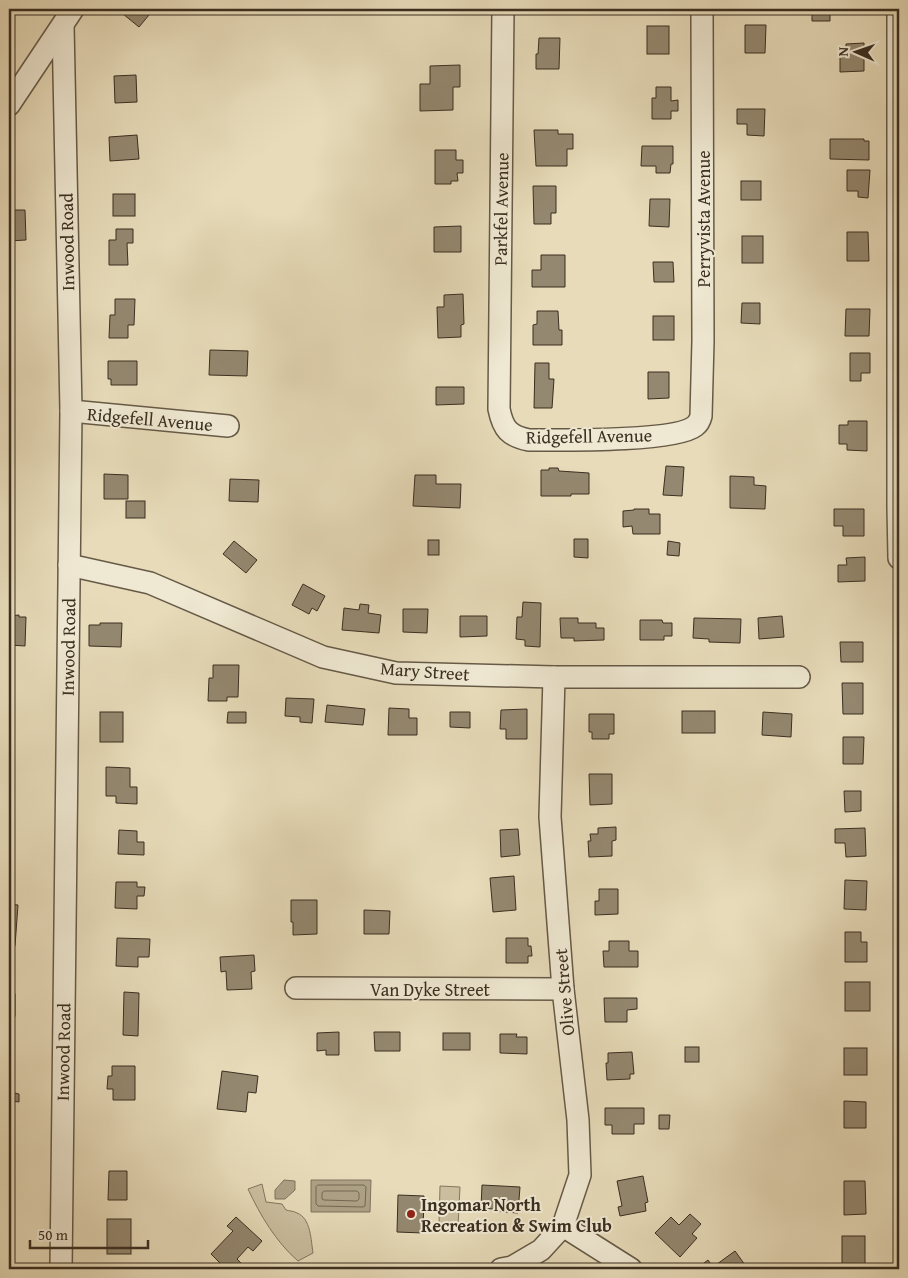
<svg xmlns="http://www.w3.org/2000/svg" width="908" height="1278" font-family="'Gentium Book Plus',serif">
  <rect width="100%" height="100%" fill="#e7dbb9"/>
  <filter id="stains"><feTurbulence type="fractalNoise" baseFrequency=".004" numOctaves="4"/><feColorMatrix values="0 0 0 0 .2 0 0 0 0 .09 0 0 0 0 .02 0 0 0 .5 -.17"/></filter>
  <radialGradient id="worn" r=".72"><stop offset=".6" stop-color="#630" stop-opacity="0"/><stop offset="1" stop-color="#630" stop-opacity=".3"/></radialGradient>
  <g fill="#cabe9f" stroke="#827660">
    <path d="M262 1184 266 1202 282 1204 286 1210C289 1211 294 1211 297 1213 311 1218 311 1241 313 1253L298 1261C276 1242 260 1215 248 1189Z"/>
    <polygon points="440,1186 460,1187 458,1226 439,1225"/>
  </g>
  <g fill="#ada185" stroke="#7f735d">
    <polygon points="284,1180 295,1181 295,1190 285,1199 275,1199 275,1190"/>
    <polygon points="311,1180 371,1180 370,1212 311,1212"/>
  </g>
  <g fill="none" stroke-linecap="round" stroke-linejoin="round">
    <g stroke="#746853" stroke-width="1">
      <polygon points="318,1185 364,1185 366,1187 365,1206 363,1207 318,1206 316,1204 316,1187"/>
      <polygon points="325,1191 357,1191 359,1193 359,1199 357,1201 324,1200 322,1199 322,1193"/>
    </g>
  </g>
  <g fill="#948870" stroke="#3b2f21">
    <polygon points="128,9 154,9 139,27 123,14"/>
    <polygon points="812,9 844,9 844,13 830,13 830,21 812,21"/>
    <polygon points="745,25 766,25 765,53 745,53"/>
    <rect x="647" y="26" width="22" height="28"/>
    <polygon points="539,38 560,38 559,69 536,69 536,54 538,54"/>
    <polygon points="864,43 864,71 840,72 840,49 846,49 846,44"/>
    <polygon points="460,65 460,87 453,87 453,110 420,111 420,84 430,84 430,66"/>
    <polygon points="136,75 137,102 115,103 114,76"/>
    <polygon points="656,87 671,87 671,101 678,100 678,111 671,111 671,119 652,119 652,98 656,98"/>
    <polygon points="737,109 765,109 764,136 747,135 747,124 737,124"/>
    <polygon points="534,130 558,130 558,134 573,134 573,149 567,149 567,166 536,166"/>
    <polygon points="137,135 139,159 110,161 109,137"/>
    <polygon points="830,139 864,139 864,141 869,141 869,160 830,159"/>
    <polygon points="642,146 673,146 673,164 671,164 670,173 656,173 656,166 641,166"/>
    <polygon points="435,150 456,150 456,160 463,160 463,173 457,173 458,181 451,181 451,184 435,184"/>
    <polygon points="847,170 870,170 868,198 858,197 858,191 847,191"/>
    <rect x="741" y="181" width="20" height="19"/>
    <polygon points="533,186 556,186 556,213 551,213 551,224 534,224"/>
    <rect x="113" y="194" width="22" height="22"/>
    <polygon points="650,199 670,199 669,227 649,226"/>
    <polygon points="9,210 25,210 26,240 9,241"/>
    <polygon points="461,226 461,252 434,252 434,227"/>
    <polygon points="116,229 133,229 133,243 127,243 128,265 109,265 109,240 116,240"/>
    <polygon points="847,232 868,232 869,261 847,261"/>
    <rect x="742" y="236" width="21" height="27"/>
    <polygon points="541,255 565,255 565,287 532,287 532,270 541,270"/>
    <polygon points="653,262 673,262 674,282 654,282"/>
    <polygon points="463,294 464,324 461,325 461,337 438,338 437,307 444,307 444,295"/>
    <polygon points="115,299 135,299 134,325 128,325 128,338 109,338 110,315 115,315"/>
    <polygon points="742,303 760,303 760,324 741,323"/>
    <polygon points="846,309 870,309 869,336 845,336"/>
    <polygon points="537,311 558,311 559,330 562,330 562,345 533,345 533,325 537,324"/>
    <rect x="653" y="316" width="21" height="24"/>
    <rect x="9" y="336" width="3" height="35"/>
    <polygon points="210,350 248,351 247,376 209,375"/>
    <polygon points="850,353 870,353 870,373 861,373 861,381 850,381"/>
    <polygon points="108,361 137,361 137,385 111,385 111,379 108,379"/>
    <polygon points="535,363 549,363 549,379 554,379 552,408 534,408"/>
    <polygon points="648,372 669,372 669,398 648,399"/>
    <polygon points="436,387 464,387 464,404 436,405"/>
    <polygon points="848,421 867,421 867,451 847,450 847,444 839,444 839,425 848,425"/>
    <polygon points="666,466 684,467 682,496 663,495"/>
    <polygon points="549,468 558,468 559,471 589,473 589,494 571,494 571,496 541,496 541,470 549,470"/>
    <polygon points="104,474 128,475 128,499 104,499"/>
    <polygon points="415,475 436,475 436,484 461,484 460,508 413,506"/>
    <polygon points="730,476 754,477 754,485 766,486 765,509 730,508"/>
    <polygon points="230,479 259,480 258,502 229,501"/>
    <rect x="126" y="501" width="19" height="17"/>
    <polygon points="634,509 649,509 649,514 660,514 660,534 633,534 632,526 623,527 623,511 634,510"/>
    <polygon points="834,509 864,509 864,536 843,536 843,526 834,526"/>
    <polygon points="574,539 588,539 588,558 574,557"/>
    <rect x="428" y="540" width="11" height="15"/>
    <polygon points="234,541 257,560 246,573 223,554"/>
    <polygon points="668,541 680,543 679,556 667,555"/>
    <polygon points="865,557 865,581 838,582 838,565 847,565 846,558"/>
    <polygon points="303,584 325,596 317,611 312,608 309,614 292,605"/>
    <polygon points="523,602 541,603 540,647 525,646 525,640 516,639 517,617 522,617"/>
    <polygon points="360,604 369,605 368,613 381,615 379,633 342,630 344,608 359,610"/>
    <polygon points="403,609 428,609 427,633 403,632"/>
    <polygon points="19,615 19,617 26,617 25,646 9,645 9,616"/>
    <polygon points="460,616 487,616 487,636 460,637"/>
    <polygon points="782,616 784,637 759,639 758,618"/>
    <polygon points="560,618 578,618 578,623 596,623 596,628 604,628 604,640 574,641 574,638 561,638"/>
    <polygon points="694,618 741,619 740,643 709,642 709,639 693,638"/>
    <polygon points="640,620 662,620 663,623 672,623 672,636 664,636 664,640 640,640"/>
    <polygon points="100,623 122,623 121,647 89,646 89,625 100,625"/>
    <polygon points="840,642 863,642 863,662 841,662"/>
    <polygon points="213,665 239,665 238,697 227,697 227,701 208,701 209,678 213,678"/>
    <polygon points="842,683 863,683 863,714 843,714"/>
    <polygon points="286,698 314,699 312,723 300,722 300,717 285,716"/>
    <polygon points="327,705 365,709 363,725 325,722"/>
    <polygon points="389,708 409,709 409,718 417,718 417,735 388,735"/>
    <polygon points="527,709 527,739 506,739 506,729 500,729 501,710"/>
    <rect x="682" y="711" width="33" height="22"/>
    <rect x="100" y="712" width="23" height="30"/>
    <polygon points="228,712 246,712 246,723 227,723"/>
    <polygon points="450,712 470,712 470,728 450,727"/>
    <polygon points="763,712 792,714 791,737 762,735"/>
    <polygon points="589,714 614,714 614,734 609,734 609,739 592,739 592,732 589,732"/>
    <polygon points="843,737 864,737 863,764 843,764"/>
    <polygon points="106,767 130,768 130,787 137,787 137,804 116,803 116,796 106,796"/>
    <polygon points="589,774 612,774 612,804 590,805"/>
    <polygon points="844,791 861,791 861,811 845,812"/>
    <polygon points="616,827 616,840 612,841 612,856 589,857 588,841 591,841 590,834 598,834 598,828"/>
    <polygon points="865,828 866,856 846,857 845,843 835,843 835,829"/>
    <polygon points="518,829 520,855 501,857 500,830"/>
    <polygon points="119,830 137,831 137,842 144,842 144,855 118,854"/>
    <polygon points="514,876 516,910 493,912 490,878"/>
    <polygon points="845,880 867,881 866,910 844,909"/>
    <polygon points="116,882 137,882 137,887 145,887 144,896 137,896 137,909 115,908"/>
    <polygon points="599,889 618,889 618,914 595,915 595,901 599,901"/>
    <polygon points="291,900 317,900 317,934 293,935 293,922 291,922"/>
    <polygon points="9,904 18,905 15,946 9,946"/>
    <polygon points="364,910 390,911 389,934 364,934"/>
    <polygon points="845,932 861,932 861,942 867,942 867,962 845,962"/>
    <polygon points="117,938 150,939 149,957 138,957 138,967 116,966"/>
    <polygon points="506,938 528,938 528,946 531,946 532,956 528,956 528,963 506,963"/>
    <polygon points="609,941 629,941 629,951 638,951 638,967 604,967 603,951 609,951"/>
    <polygon points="254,955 255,971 251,972 252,989 227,990 226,971 221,972 220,957"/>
    <rect x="845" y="982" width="25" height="29"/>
    <polygon points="124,992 139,993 138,1036 123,1035"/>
    <rect x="9" y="994" width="6" height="22"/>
    <polygon points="604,998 637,998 637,1009 627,1010 627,1022 605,1022"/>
    <polygon points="339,1032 339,1055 326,1055 326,1050 317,1051 317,1033"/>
    <polygon points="374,1032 400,1032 400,1051 375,1051"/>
    <rect x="443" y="1033" width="27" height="17"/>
    <polygon points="500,1034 517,1034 516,1037 527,1037 527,1054 500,1053"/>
    <rect x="685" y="1047" width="14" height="15"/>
    <rect x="844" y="1048" width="23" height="27"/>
    <polygon points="632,1052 634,1074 630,1074 630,1079 607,1080 606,1063 608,1063 608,1053"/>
    <polygon points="9,1062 11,1062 10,1092 19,1094 19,1102 12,1101 12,1118 9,1118"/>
    <polygon points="112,1066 135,1066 135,1100 113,1100 113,1089 107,1089 108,1076 112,1076"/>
    <polygon points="222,1071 258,1076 256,1093 248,1092 246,1112 217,1109"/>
    <polygon points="844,1101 866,1102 866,1128 844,1128"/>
    <polygon points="605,1108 644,1108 644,1124 634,1124 634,1134 612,1134 612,1125 605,1125"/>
    <polygon points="659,1115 670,1115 669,1129 659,1129"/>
    <polygon points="109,1171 127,1171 127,1200 108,1200"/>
    <polygon points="643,1176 648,1202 645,1203 646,1211 620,1216 618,1207 622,1206 617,1181"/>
    <polygon points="844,1181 865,1181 866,1214 844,1215"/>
    <polygon points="482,1185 520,1187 518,1213 493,1211 493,1209 481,1208"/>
    <polygon points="398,1195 424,1196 423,1233 397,1232"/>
    <polygon points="690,1214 701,1224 692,1234 697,1238 680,1257 655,1233 671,1217 679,1225"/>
    <polygon points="236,1217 262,1241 253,1251 248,1247 237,1259 244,1266 242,1269 226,1269 211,1254 233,1231 227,1226"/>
    <rect x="107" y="1219" width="24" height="35"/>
    <rect x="842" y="1236" width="23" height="33"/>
    <polygon points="735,1251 748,1269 696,1269 708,1260 713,1267"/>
  </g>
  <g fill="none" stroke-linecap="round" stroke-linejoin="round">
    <defs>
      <g id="minor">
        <path d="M503 9 499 409C503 429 509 436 529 440 560 440 675 442 695 426 699 423 700 420 701 416L703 341 702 9"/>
        <polyline points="898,9 898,508 899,558"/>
        <polyline points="9,105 73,9"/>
        <polyline points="71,411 228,426"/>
        <polyline points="69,565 150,583 323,657 396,673 554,677 799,677"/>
        <polyline points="296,988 563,989"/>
        <polyline points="563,1226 631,1269"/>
        <polyline points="61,1269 71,411 63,25"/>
        <polyline points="501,1269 512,1267 541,1250 563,1226 580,1175 578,1120 563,989 550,817 554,677"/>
      </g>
    </defs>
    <use href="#minor" stroke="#665a47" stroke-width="24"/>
    <use href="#minor" stroke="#efe8d2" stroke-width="21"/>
  </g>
  <circle fill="#8f2418" stroke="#efe8d2" stroke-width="2" cx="411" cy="1214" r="5"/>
  <g text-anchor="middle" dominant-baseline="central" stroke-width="4" stroke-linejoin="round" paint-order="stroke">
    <g font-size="18" fill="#3b2f21" stroke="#efe8d2">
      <text transform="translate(501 209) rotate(-89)">Parkfel Avenue</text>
      <text transform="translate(703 219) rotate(-90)">Perryvista Avenue</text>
      <text transform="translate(67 242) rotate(-91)">Inwood Road</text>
      <text transform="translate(150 419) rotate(5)">Ridgefell Avenue</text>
      <text transform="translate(589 436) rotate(-1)">Ridgefell Avenue</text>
      <text transform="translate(68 647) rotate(-89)">Inwood Road</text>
      <text transform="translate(425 671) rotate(4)">Mary Street</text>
      <text x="430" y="989">Van Dyke Street</text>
      <text transform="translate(564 992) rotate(-95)">Olive Street</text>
      <text transform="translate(63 1052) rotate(-89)">Inwood Road</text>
    </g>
    <g font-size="18" font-weight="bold" fill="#3b2f21" stroke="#efe8d2" text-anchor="start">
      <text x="421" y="1204">Ingomar North<tspan x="421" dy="21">Recreation &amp; Swim Club</tspan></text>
    </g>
  </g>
  <rect width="908" height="1278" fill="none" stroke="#e7dbb9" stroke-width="30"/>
  <rect x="10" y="10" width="888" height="1258" fill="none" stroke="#3b2f21" stroke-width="2.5"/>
  <rect x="15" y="15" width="878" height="1248" fill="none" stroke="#3b2f21"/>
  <g transform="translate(856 52) rotate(272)" stroke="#efe8d2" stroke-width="4" paint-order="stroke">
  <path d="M0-4L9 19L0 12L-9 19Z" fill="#3b2f21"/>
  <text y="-8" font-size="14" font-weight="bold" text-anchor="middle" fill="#3b2f21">N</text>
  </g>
  <path d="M30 1240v8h118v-8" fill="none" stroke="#3b2f21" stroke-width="2.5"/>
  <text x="38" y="1240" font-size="15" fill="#3b2f21" stroke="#efe8d2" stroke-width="4" paint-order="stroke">50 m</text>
  <rect width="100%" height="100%" filter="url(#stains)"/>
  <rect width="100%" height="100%" fill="url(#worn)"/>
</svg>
